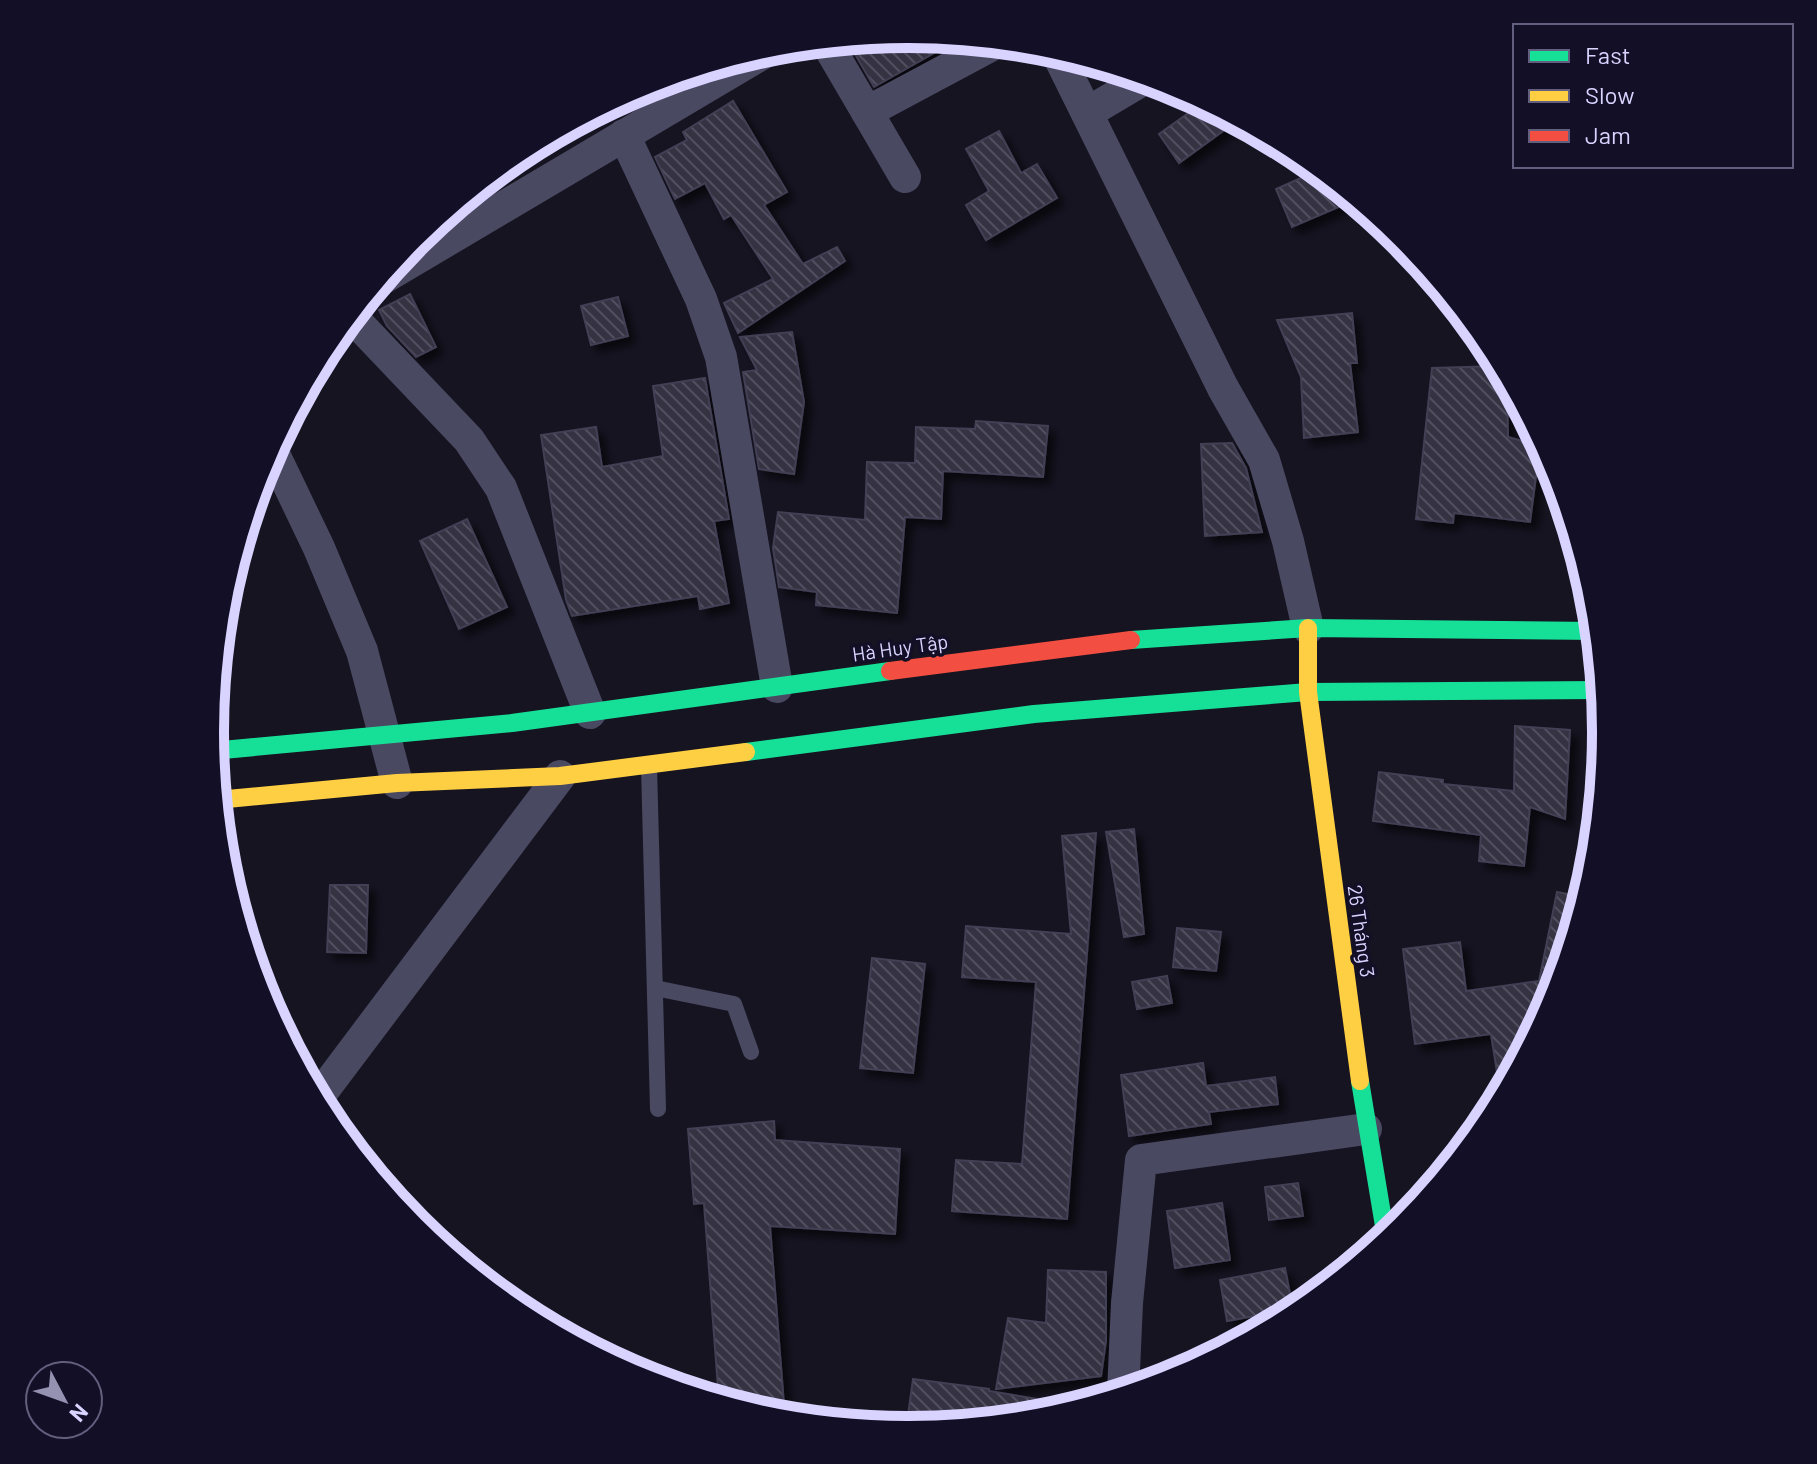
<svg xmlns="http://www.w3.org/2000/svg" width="1817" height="1464" font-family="Barlow,sans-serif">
  <defs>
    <pattern id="water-rules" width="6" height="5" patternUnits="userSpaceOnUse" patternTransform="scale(2)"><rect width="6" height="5" fill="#0d2144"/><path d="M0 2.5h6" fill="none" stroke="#304060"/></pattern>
    <pattern id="building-back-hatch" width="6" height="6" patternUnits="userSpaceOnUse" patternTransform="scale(2)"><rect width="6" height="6" fill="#343243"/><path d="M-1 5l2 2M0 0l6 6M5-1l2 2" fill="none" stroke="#514f5f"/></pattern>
    <filter id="shadow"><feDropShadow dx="7" dy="7" stdDeviation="4" flood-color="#0009"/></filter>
  </defs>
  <rect width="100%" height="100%" fill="#161421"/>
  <polygon fill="url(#water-rules)" points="222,613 228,635 225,872 211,732"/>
  <g fill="url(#building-back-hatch)" stroke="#433f54" stroke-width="2" filter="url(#shadow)">
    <polygon points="910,34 959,39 874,87 847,40"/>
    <polygon points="733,101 787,192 764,205 803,264 837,247 845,261 738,333 724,303 773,279 731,215 724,219 705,183 675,199 655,157 687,140 683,132"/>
    <polygon points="1204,102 1219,111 1230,126 1179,163 1159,134"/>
    <polygon points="999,131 1021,173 1037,164 1057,198 986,240 966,205 989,191 966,149"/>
    <polygon points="1319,170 1329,179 1341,206 1292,227 1276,189"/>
    <polygon points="410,294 436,347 416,357 387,326 379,310"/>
    <polygon points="618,297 628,336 591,345 581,306"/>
    <polygon points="1352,313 1357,363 1350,363 1358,432 1304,438 1301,377 1277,320"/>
    <polygon points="792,332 804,402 794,474 759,469 743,372 757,370 740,337"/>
    <polygon points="1501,366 1507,378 1508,437 1540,446 1530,522 1454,513 1453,523 1416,519 1432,368"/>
    <polygon points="705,378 729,519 714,521 729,603 700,609 698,596 572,616 566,600 541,435 596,427 602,467 663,456 653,386"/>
    <polygon points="976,421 1048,426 1043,477 943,471 941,519 905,517 897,613 816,605 817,592 779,587 773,548 778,512 865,520 867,462 915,463 916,427 975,429"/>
    <polygon points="1232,443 1246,468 1262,532 1205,536 1201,444"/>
    <polygon points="467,519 507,607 459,629 420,541"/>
    <polygon points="1515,726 1570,730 1565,819 1530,807 1524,866 1479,861 1481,835 1373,821 1379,772 1443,780 1443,784 1514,791"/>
    <polygon points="1134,829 1144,934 1124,937 1106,832"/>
    <polygon points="1096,833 1067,1219 952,1211 956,1160 1022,1164 1036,982 962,977 966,926 1071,934 1062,836"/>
    <polygon points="330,885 368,885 366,953 327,952"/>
    <polygon points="1557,892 1584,897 1553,1000 1501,1098 1491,1034 1415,1044 1403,949 1460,942 1466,991 1539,981"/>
    <polygon points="1177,928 1221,932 1216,971 1173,967"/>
    <polygon points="872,958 925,964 913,1073 860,1068"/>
    <polygon points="1167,976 1172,1003 1137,1009 1132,982"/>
    <polygon points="1203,1063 1206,1086 1275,1077 1278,1104 1209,1112 1211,1124 1129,1136 1121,1075"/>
    <polygon points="774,1121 775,1140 900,1149 895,1234 770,1226 785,1418 772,1416 719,1401 704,1203 694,1204 688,1129"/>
    <polygon points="1298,1183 1303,1216 1269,1220 1265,1187"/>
    <polygon points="1222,1203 1230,1260 1175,1268 1167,1211"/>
    <polygon points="1285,1268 1293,1309 1227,1321 1220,1280"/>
    <polygon points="1048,1270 1106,1272 1106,1341 1101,1376 996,1389 1008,1318 1046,1323"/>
    <polygon points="913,1379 989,1389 989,1391 1074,1405 1073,1408 1044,1417 906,1430"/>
  </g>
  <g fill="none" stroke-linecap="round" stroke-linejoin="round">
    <g stroke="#4a4962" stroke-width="16">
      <polyline points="649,767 658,1109"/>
      <polyline points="655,988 734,1004 751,1052"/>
    </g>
    <g stroke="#4a4962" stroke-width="32">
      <polyline points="826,42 905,177"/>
      <polyline points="1056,51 1223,388 1264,460 1288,541 1308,628"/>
      <polyline points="867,112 996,43"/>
      <polyline points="1087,113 1146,78"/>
      <polyline points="624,135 701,299 721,357 777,687"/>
      <polyline points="382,279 772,48"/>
      <polyline points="351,316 469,440 501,488 590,713"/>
      <polyline points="272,450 319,548 362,651 397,783"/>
      <polyline points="317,1099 560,776"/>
      <polyline points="1123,1393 1127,1303 1141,1160 1366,1129"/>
    </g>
    <g stroke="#16e098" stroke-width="18">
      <polyline points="1131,640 1308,628 1597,631"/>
      <polyline points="212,751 512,723 890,671"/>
      <polyline points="746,752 1034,714 1308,692 1602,690"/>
      <polyline points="1360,1081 1386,1238"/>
    </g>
    <g stroke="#ffcf43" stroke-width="18">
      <polyline points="1308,628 1308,692 1360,1081"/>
      <polyline points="217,800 397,783 560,776 746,752"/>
    </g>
    <polyline stroke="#f24e42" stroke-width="18" points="890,671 1131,640"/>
  </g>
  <g text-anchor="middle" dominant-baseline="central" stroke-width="7" stroke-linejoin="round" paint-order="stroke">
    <g font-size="20" fill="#d9d4ff" stroke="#130f26">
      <text transform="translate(900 647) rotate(-8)">Hà Huy Tập</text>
      <text transform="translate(1362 931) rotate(82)">26 Tháng 3</text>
    </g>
  </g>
  <path d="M0 0H1817V1464H0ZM224 732a684 684 0 1 1 1368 0a684 684 0 1 1-1368 0Z" fill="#130f26" fill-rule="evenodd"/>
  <path fill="none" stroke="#d9d4ff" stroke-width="10" d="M224 732a684 684 0 1 1 1368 0a684 684 0 1 1-1368 0Z"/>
  <rect x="1513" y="24" width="280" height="144" fill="#130f26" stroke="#625e7d" stroke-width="2"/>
  <rect x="1529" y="50" width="40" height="12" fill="#16e098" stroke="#625e7d" stroke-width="2"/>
  <text x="1585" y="64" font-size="24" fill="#d9d4ff">Fast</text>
  <rect x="1529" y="90" width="40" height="12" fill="#ffcf43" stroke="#625e7d" stroke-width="2"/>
  <text x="1585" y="104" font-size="24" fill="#d9d4ff">Slow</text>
  <rect x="1529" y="130" width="40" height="12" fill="#f24e42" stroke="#625e7d" stroke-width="2"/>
  <text x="1585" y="144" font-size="24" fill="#d9d4ff">Jam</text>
  <g transform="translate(64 1400) rotate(131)"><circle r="38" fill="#130f26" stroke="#625e7d" stroke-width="2"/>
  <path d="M0-6L14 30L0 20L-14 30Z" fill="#9591b1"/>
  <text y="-12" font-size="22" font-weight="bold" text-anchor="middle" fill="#d9d4ff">N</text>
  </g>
</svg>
